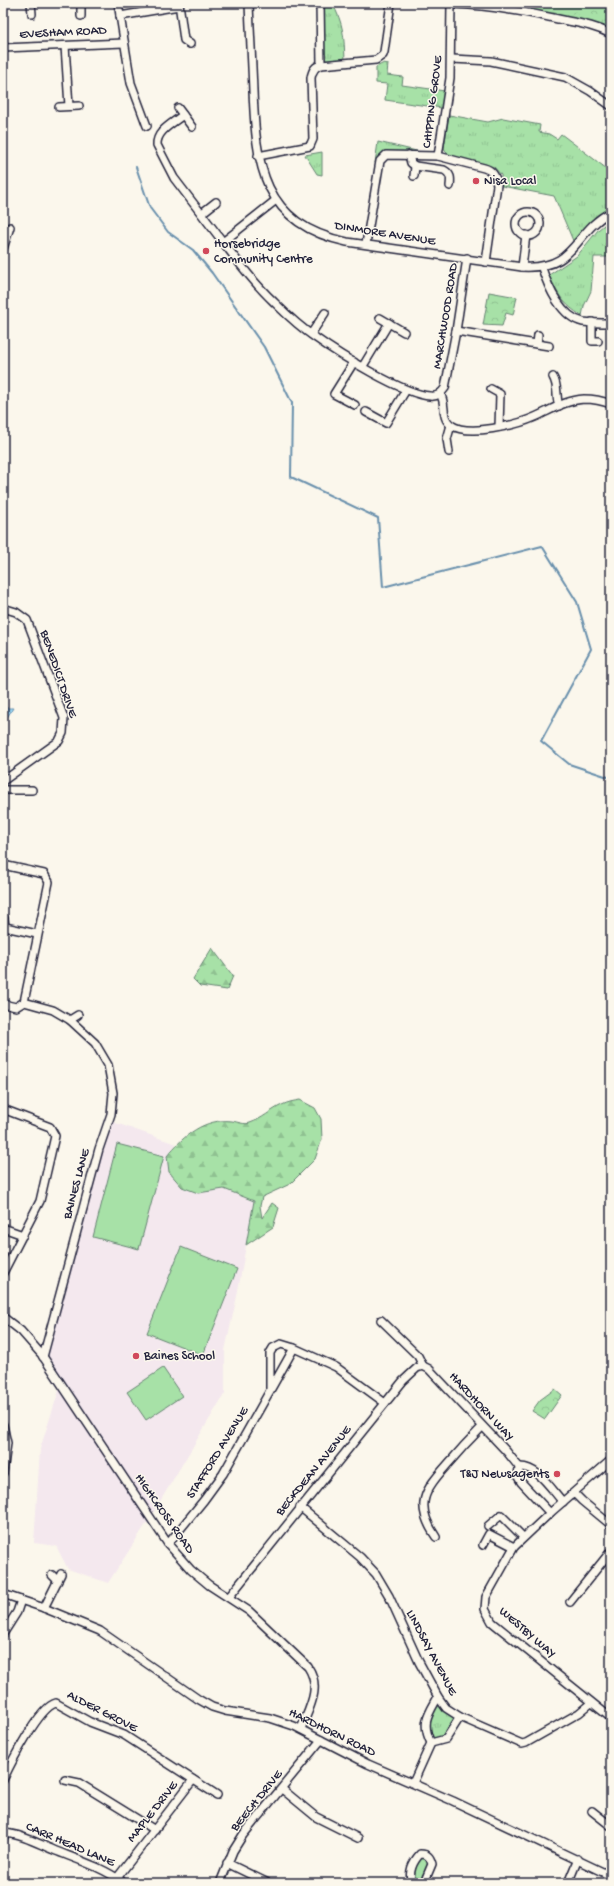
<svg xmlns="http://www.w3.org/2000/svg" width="614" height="1886" font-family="'Gochi Hand',sans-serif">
  <defs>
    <pattern id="grass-tufts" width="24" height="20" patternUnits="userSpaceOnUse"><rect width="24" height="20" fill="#a7e1a7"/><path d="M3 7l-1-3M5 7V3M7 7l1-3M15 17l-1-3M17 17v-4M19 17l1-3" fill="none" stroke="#8fc191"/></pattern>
    <pattern id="forest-firs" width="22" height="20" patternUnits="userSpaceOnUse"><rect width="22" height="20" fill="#a7e1a7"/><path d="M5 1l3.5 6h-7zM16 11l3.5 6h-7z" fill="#8fc191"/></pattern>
    <pattern id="park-crowns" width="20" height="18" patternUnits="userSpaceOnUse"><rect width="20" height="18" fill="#a7e1a7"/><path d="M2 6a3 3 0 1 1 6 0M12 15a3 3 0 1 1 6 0" fill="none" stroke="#8fc191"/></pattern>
    <pattern id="water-ripples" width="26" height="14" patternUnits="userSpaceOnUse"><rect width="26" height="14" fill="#97d8f8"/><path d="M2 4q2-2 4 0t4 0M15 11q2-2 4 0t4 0" fill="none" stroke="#82b9d6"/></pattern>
  </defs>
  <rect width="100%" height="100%" fill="#fbf7ec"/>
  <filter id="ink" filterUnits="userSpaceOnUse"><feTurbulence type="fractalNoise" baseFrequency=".025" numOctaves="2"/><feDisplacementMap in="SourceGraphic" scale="8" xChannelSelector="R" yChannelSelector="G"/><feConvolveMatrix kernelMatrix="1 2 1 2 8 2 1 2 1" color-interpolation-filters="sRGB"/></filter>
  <g filter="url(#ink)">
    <polygon fill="#f4e8ee" points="113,1122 176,1144 167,1156 169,1172 182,1187 198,1193 224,1189 254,1201 237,1296 225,1350 225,1393 150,1518 108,1583 68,1569 56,1546 34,1543 40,1449 61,1384 46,1362 107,1137"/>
    <g fill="url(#grass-tufts)" stroke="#648271">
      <path d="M322 3H332C344 24 344 37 345 60L323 62Z"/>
      <polygon points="384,63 388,64 387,75 403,77 402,85 445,91 442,108 385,100 387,84 376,83 376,67"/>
      <path d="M449 115 488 122 503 118 540 125 539 132 549 134 557 139 561 134 611 172V209C596 217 585 230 574 243L554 196 502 186 501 175 494 167 448 155 444 148Z"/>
      <polygon points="378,142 438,156 381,156 375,163"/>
      <polygon points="322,152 322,175 317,174 305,155"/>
      <path d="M611 219V257H594L591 291 584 306 582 316C563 304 558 295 549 275L577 256 598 230Z"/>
      <polygon points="438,1697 460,1717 449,1735 431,1743 426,1730"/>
      <polygon points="420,1854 430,1857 424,1883 411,1883 411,1875"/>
    </g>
    <g fill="url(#forest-firs)" stroke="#648271">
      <polygon points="212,948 233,976 227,990 200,986 193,979"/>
      <path d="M300 1100 315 1108 321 1119 322 1139 315 1159 290 1184 262 1197 260 1206 262 1218 272 1203 279 1208 273 1227 246 1245 254 1201 224 1189 198 1193 182 1187 169 1172 167 1156C184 1135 205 1118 232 1121 238 1122 245 1125 250 1123 262 1119 271 1110 282 1105 288 1102 294 1101 300 1100Z"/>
    </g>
    <g fill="url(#park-crowns)" stroke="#648271">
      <polygon points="492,3 611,3 611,30 570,18"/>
      <polygon points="489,292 517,297 513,315 506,313 502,326 483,325"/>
      <polygon points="555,1389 562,1395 545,1419 532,1411 540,1400"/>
    </g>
    <g fill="#a7e1a7" stroke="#648271">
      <polygon points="117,1144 164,1156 139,1249 93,1237"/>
      <polygon points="181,1247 237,1269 203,1355 147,1333"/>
      <polygon points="163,1368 182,1396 146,1420 127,1392"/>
    </g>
    <polygon fill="url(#water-ripples)" stroke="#688fac" points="3,708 13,708 3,724"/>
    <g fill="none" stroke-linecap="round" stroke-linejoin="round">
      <polyline stroke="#688fac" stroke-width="2" points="136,167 150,208 168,232 193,250 212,273 264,347 292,403 291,477 378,518 383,587 542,546 577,602 591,649 541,741 569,764 611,778"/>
      <defs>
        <g id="minor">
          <polyline points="31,3 32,14"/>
          <polyline points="81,3 81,16"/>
          <polyline points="118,3 131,83 147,126"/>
          <polyline points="179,3 184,40 190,44"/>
          <path d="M249 3C250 32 252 62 253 91 256 165 262 224 347 242L522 267C578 270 572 232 611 212"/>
          <polyline points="320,3 321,65"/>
          <path d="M451 4C487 5 522 11 558 19 576 23 594 25 611 34"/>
          <polyline points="120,16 179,6"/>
          <polyline points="65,46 69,106"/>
          <polyline points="3,48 124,43"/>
          <polyline points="452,59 491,61 565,77 590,91 611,106"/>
          <polyline points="59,107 79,106"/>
          <polyline points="178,108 192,127"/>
          <path d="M183 115C173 123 156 131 157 145L174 178 223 242"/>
          <path d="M409 155 411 163 415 166 444 170C451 174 451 178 450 186"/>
          <path d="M258 156 310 146 313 139 311 78C312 72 315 66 321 65L376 60 383 55 384 52 391 3"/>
          <polyline points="438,156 450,78 451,3"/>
          <polyline points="414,176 415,166"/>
          <path d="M276 200 223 242C239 263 255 284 274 302 287 315 301 328 316 338 338 354 405 395 430 396 437 397 441 394 445 388L456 331 467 258"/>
          <circle cx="528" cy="224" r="12"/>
          <polyline points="202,213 216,202"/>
          <path d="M366 244 380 161 386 155 438 156 484 168C492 170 496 176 497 185L486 262"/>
          <polyline points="3,249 10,227"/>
          <polyline points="522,267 526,235"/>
          <path d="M542 268C548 287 561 317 583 322 592 323 602 323 611 323"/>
          <polyline points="380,318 404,332"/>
          <polyline points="592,322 592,341 598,341"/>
          <polyline points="456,331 549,346"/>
          <polyline points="311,334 325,313"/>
          <polyline points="537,344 538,335"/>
          <polyline points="354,362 334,394 355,405"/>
          <polyline points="363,366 389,323"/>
          <path d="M553 377C559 387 555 394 559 406"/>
          <polyline points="491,389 500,394 499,427"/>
          <path d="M440 394C447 403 440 417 451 425 468 437 517 425 535 417 551 410 566 400 584 399 592 399 603 401 611 404"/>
          <polyline points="366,412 386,423 406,390"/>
          <polyline points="449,452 447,439 451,425"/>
          <polyline points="3,608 16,612 27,620 64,718 63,733 59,741 3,781"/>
          <polyline points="3,790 32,790"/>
          <polyline points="3,865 44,874 49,882 24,1002 16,1007 3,1004"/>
          <polyline points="4,918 5,927"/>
          <polyline points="3,930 5,927 37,934"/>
          <polyline points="24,1002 53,1010 70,1020 95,1043 108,1065 113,1093 111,1114 99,1149 43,1357"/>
          <polyline points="70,1020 78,1015"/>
          <polyline points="3,1109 50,1127 55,1136 40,1201 3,1273"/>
          <polyline points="3,1228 23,1235"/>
          <path d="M3 1317 21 1331 42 1355 168 1544 191 1570 209 1585 249 1611 308 1667C322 1688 309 1708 301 1729"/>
          <polyline points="381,1320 418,1356 423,1366"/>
          <polyline points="423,1366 429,1369 507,1452 519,1467 518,1477 521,1482 550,1513"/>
          <polyline points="270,1390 270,1353 273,1348 281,1344 294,1348"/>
          <polyline points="3,1425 7,1443 3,1473"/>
          <polyline points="611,1460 550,1513 514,1547 486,1597 485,1609 492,1622 611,1718"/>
          <path d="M519 1467C538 1466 551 1489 563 1502"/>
          <polyline points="574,1493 582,1501 611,1525"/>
          <polyline points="300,1507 360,1557 376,1574 389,1596 419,1662 438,1697 446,1708 460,1717 522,1744 526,1743 579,1713 591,1703"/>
          <polyline points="488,1526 501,1515 523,1537"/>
          <path d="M436 1537C414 1505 424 1491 447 1465 458 1452 470 1439 482 1427"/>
          <polyline points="168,1544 204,1500 223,1474 294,1348 336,1367 385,1403"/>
          <polyline points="483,1545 489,1534 514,1547"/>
          <polyline points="52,1575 58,1581"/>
          <polyline points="3,1594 44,1608 100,1631 198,1699 212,1707 225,1711 270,1718 294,1726 368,1764 453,1801 611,1876"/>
          <polyline points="229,1597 403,1381 417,1368 423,1366"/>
          <polyline points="570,1602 611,1551"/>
          <polyline points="44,1608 61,1574"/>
          <polyline points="3,1634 17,1612 21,1600"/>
          <polyline points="431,1743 446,1739 460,1717"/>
          <path d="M3 1780C11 1763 39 1707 56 1703L90 1722 124 1735 217 1795"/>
          <polyline points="65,1780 79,1783 155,1830"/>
          <path d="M413 1783 431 1743C421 1723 428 1715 438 1697"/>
          <polyline points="282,1789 316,1817 358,1838"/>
          <polyline points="592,1811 611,1826"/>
          <path d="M3 1833C22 1834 39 1844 56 1851 79 1860 104 1868 124 1883"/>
          <polyline points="3,1841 5,1833"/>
          <polyline points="227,1863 268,1883"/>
          <polyline points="117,1878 193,1780"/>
          <polyline points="220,1883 233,1851 243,1835 321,1740"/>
          <path d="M411 1883C409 1871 412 1863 420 1854 428 1854 430 1857 432 1864L424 1883"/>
          <polyline points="568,1883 578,1859"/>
        </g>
      </defs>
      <use href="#minor" stroke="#22223b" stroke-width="10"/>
      <use href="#minor" stroke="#fbf7ec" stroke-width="7"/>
    </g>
  </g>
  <g fill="#d1495b" stroke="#fbf7ec" stroke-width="1.5">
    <circle cx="476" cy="181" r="4"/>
    <circle cx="206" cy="251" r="4"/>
    <circle cx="136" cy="1356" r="4"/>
    <circle cx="557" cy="1474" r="4"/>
  </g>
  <g text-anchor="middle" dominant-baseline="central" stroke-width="3" stroke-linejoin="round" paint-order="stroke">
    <g font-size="13" fill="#22223b" stroke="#fbf7ec">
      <text transform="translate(63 33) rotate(-3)">EVESHAM ROAD</text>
      <text transform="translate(433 102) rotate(-83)">CHIPPING GROVE</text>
      <text transform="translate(385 234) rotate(9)">DINMORE AVENUE</text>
      <text transform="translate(446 316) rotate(-81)">MARCHWOOD ROAD</text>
      <text transform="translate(58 674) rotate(71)">BENEDICT DRIVE</text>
      <text transform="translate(77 1184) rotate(-75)">BAINES LANE</text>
      <text transform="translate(481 1407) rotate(47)">HARDHORN WAY</text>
      <text transform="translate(218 1453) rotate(-58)">STAFFORD AVENUE</text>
      <text transform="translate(314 1471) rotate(-51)">BECKDEAN AVENUE</text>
      <text transform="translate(164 1514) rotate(55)">HIGHCROSS ROAD</text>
      <text transform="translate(527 1633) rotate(41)">WESTBY WAY</text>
      <text transform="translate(431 1653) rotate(62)">LINDSAY AVENUE</text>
      <text transform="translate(102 1712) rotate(27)">ALDER GROVE</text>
      <text transform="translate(332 1733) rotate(26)">HARDHORN ROAD</text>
      <text transform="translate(257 1801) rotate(-51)">BEECH DRIVE</text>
      <text transform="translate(153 1812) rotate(-52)">MAPLE DRIVE</text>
      <text transform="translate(70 1845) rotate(23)">CARR HEAD LANE</text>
    </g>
    <g font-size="13" fill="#22223b" stroke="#fbf7ec" text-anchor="start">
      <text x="484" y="181">Nisa Local</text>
      <text x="214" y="244">Horsebridge<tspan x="214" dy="15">Community Centre</tspan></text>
      <text x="144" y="1356">Baines School</text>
      <text x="549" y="1474" text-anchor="end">T&amp;J Newsagents</text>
    </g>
  </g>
  <rect width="614" height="1886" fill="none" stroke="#fbf7ec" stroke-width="16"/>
  <rect x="8" y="8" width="598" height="1870" fill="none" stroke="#22223b" stroke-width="1.5" filter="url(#ink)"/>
</svg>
